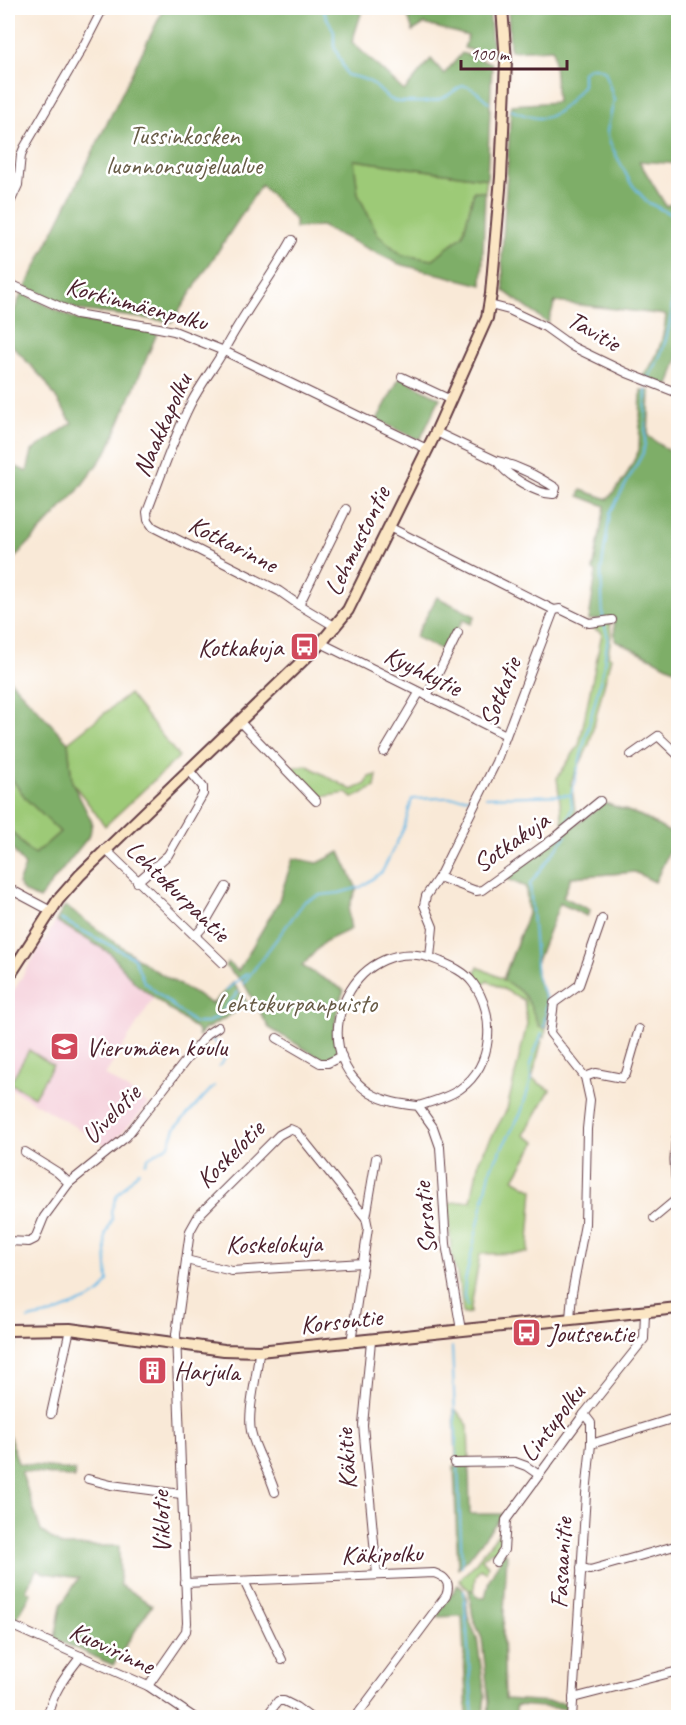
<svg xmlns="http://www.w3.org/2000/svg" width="686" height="1725" font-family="Caveat,sans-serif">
  <rect width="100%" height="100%" fill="#fff"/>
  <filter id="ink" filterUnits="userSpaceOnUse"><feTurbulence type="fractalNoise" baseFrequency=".0167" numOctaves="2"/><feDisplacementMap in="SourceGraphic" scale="12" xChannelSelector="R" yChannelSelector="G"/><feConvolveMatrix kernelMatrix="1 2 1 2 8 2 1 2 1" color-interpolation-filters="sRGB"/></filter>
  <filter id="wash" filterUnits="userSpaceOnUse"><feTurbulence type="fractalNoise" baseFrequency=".008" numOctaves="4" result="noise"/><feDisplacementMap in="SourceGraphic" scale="24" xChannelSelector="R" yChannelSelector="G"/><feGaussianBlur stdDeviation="1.35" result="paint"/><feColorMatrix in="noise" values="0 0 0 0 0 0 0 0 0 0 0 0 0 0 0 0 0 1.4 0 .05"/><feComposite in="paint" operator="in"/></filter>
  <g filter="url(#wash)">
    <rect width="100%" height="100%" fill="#f9e9d7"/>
    <polygon fill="#f5cfda" points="56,921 110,953 135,983 154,997 105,1075 149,1104 109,1147 8,1087 8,1000"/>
    <g fill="#9dca77" stroke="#747451" stroke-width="1.5">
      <polygon points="354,160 487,179 485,192 474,191 463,235 432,260 402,255 378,235 358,194"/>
      <polygon points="610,622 611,636 608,656 611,657 589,745 571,782 576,816 563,826 557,778 579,745 602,633 589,626"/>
      <polygon points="129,694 179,757 105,826 72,782 68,742"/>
      <polygon points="306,765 352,790 366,784 369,777 377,775 375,787 353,798 347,793 321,797 315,795 289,768"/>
      <polygon points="8,774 26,798 60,832 35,854 28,850 8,827"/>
      <polygon points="605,803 641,816 676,836 655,882 635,872 571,877 563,897 590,910 587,916 559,903 536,963 537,979 547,1002 549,1001 545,1037 543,1036 532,1079 550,1090 524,1135 536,1142 514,1179 533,1190 528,1253 480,1254 470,1313 463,1314 460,1288 451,1250 448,1203 471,1201 479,1160 507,1109 527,1024 524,1000 488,981 480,987 474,977 478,967 503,979 528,914 526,887 505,878"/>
      <polygon points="29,1050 53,1065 34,1097 10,1083"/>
      <polygon points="454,1410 456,1410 468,1425 469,1459 456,1459"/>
      <polygon points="501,1530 502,1549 500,1553 491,1551 482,1559 488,1566 486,1572 480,1569 475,1576 474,1590 469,1590 459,1580 473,1566"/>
    </g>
    <g fill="#7eae68" stroke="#64664a" stroke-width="1.5">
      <polygon points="164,8 363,8 352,42 404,91 431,59 444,74 462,53 492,63 487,179 354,160 358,194 378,235 402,255 432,260 463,235 474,191 485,192 482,285 399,264 321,226 295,228 295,220 261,185 172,322 79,310 26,287"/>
      <polygon points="405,8 489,8 493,56 464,48 468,36 424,24 413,31"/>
      <path d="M508 8H678V164L639 161 666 206 678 201V358L669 386 643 376C658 359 664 337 666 315L555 302 548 323 504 291 502 257 511 105 557 102 553 49 510 51Z"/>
      <polygon points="22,293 77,320 158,331 108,450 76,493 8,565 8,463 27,472 32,451 72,423 45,381 8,341 8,324"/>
      <polygon points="400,377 440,398 421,438 417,439 377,420"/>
      <polygon points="641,390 650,391 648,436 678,458 678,671 615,640 614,618 589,620 596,572 593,570 605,506 579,496 581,490 608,499 625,478 639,450"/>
      <polygon points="437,597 475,616 471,624 463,620 444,651 415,637"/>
      <polygon points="8,678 68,742 72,782 92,822 90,835 39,899 24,892 18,884 25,866 8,843 8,827 28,850 35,854 60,832 27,800 8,774"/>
      <path d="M605 803 641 816 676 836 655 882 635 872 571 877 563 897 590 910 587 916 560 903 536 963 537 979 547 1002 546 1029 539 1026C526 999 531 996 503 980L528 914 526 887 505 878Z"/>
      <path d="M340 852 357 889C348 906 347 911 351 929L324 942 302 966 344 990C335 1012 332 1032 339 1055L322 1059 269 1028 243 982 225 966 228 962 238 971 278 903 293 858 318 863Z"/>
      <polygon points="65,906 151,968 212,1004 233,983 247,1002 246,1006 204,1030 199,1036 197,1030 135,983 110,953 56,921"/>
      <polygon points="8,1431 18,1463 75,1471 75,1478 21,1471 41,1531 62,1546 119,1546 120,1585 152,1605 113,1665 55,1639 61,1605 79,1578 44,1573 37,1569 26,1590 31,1594 15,1621 8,1617"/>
      <polygon points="469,1465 470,1514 503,1514 468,1559 458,1568 454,1467"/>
      <polygon points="504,1553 507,1554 503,1631 505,1699 567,1703 569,1709 516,1705 516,1717 488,1717 489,1703 482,1639 473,1618 469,1590 474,1590 477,1597 485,1598 489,1580"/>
      <polygon points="458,1585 462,1587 466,1595 468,1617 477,1638 485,1695 483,1717 467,1717 462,1616 436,1617"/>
    </g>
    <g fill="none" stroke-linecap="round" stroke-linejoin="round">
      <g stroke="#6dbbe7" stroke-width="2">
        <path d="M322 8 334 32V46L347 75C355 77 363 78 370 82 380 88 387 102 400 102 411 102 423 103 433 101 463 96 455 69 489 103"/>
        <polyline points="204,13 209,8"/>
        <path d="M511 110C519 113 530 118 539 118 558 119 572 98 583 85V72C591 65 596 66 605 71L614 100 607 131 610 143 630 182 647 202 678 218"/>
        <path d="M648 378C675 339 672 298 676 253L678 250"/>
        <polyline points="603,619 601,572 610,513 643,453 645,443 646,390"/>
        <polyline points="486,797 571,795"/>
        <polyline points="566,825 572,808 571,795 603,670 608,637 604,624"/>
        <polyline points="60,919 134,958 144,982 194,1023 206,1023 218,1017 238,992"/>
        <polyline points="243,984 305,901 321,895 339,893 361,887 382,872 404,828 412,799 473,797"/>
        <polyline points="225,991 247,973"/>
        <polyline points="544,1027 547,1001 537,978 530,884 566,836"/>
        <polyline points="212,1038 214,1042 224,1050 226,1057 219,1066"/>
        <polyline points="145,1163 149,1157 169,1145 175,1128 214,1086"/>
        <polyline points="467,1306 464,1296 465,1281 491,1168 521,1113 531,1080 530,1064 542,1033"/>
        <polyline points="28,1319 53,1314 90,1299 101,1292 108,1281 105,1236 112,1219 111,1211 117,1195 139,1171"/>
        <polyline points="452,1347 457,1460"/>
        <polyline points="8,1361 16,1344"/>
        <polyline points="458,1468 462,1566"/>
        <polyline points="464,1590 473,1718"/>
      </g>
    </g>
  </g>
  <g filter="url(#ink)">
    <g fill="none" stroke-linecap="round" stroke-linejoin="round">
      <defs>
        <g id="street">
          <polyline points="8,207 18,185 21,155 24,148 84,45 103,8"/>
          <path d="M292 240C271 278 244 312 224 350 214 368 200 385 190 405 173 439 161 476 147 512L148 520 153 527 279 591 299 605"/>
          <polyline points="8,283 76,314 159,328 174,331 224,351 427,449"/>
          <polyline points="490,305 509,310 545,327 573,347 627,373 678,393"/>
          <polyline points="402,377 451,400"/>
          <path d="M436 432 497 461C506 475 537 495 554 494L556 488C537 476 519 466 497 461"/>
          <polyline points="389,527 554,610 496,762 439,877 426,896 424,905 433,927 430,957"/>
          <polyline points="554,610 560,609 589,623 612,620"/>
          <polyline points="336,627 299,605 346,509"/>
          <polyline points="321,643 506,735"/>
          <polyline points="427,696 458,633"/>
          <polyline points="239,721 316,801"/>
          <polyline points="384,752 419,693"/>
          <polyline points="631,755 658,736 678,755"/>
          <polyline points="105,849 223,963"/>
          <polyline points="439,877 476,891 482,890 557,836 600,801"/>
          <polyline points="137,882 168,855 203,794 203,787 188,769"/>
          <polyline points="8,888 51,911"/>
          <polyline points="195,936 202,928 226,887"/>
          <polyline points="277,1038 320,1063 328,1063 342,1056"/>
          <polyline points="585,1077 596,1073 622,1078 626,1074 639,1029"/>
          <path d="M418 1106C402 1104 385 1102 370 1093 298 1045 358 926 439 961 451 966 464 971 473 983 496 1014 494 1065 460 1089 449 1097 432 1102 418 1106L433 1127 440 1147 446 1244 461 1330"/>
          <path d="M678 1129C673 1151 673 1170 678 1191"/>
          <polyline points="25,1152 57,1172 69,1183"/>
          <polyline points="366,1218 376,1158"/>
          <polyline points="654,1218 678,1198"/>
          <polyline points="8,1241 29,1242 35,1239 44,1217 69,1183 126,1137 194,1050 207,1034 218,1027"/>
          <polyline points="186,1260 232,1271 363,1263"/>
          <polyline points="570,1319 572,1293 585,1224 587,1129 590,1100 585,1077 550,1033 554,1003 579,985 602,919"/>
          <polyline points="371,1341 363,1425 377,1575"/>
          <path d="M259 1351C258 1374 247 1410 251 1431 255 1451 269 1471 275 1492"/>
          <polyline points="51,1414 70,1329"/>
          <polyline points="591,1444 678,1417"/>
          <polyline points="454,1463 515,1462 526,1466 539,1475"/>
          <polyline points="88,1479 111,1485 181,1494"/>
          <polyline points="496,1562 504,1550 506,1520 584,1414 644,1339 645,1312"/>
          <polyline points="581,1568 590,1570 678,1545"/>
          <polyline points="244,1581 282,1660"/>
          <path d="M185 1583 434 1573C446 1577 451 1583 446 1596L355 1718"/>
          <polyline points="8,1624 148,1686 195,1718"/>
          <polyline points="148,1686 186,1631 187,1623 176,1334 190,1231 199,1215 279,1135 290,1129 297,1132 366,1218 368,1228 351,1343"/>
          <polyline points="573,1698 678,1671"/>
          <path d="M47 1718C53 1691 65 1677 81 1656"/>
          <polyline points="265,1718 278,1701 284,1701 296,1707 311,1718"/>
          <polyline points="572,1718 586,1494 591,1444 591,1423 584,1414"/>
        </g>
        <g id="secondary">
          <polyline points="8,978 58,900 80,875 321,643 348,610 436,432 487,318 491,294 501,177 506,61 502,8"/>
          <polyline points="8,1330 70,1329 224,1350 259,1351 678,1308"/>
        </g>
      </defs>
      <use href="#street" stroke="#643d45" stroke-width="10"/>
      <use href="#secondary" stroke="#643d45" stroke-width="14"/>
      <use href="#street" stroke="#fff" stroke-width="8"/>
      <use href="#secondary" stroke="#fbe6c4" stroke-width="10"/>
    </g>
  </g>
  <defs>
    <symbol id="bus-square" viewBox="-11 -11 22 22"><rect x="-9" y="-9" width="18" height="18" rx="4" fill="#d1495b" stroke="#fff"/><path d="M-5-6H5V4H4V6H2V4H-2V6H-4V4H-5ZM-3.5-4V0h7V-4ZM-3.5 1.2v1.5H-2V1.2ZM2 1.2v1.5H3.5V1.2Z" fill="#fff"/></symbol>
    <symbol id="school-square" viewBox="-11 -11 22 22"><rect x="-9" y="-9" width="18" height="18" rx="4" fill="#d1495b" stroke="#fff"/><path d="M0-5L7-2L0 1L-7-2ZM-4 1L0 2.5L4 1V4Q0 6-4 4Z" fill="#fff"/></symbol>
    <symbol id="building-square" viewBox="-11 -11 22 22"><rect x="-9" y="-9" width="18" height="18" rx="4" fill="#d1495b" stroke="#fff"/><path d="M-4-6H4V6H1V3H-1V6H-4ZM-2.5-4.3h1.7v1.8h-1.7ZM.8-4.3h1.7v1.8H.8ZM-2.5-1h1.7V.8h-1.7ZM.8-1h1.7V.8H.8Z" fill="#fff"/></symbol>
  </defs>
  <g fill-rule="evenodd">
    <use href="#bus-square" x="288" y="630" width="33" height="33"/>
    <use href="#school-square" x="48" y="1030" width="33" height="33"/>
    <use href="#bus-square" x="510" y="1316" width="33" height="33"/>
    <use href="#building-square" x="136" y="1354" width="33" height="33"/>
  </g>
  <g text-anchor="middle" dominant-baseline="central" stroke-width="5" stroke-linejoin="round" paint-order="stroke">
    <g font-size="26" fill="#675b46" stroke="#fff">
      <text x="184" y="135">Tussinkosken<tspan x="184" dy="30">luonnonsuojelualue</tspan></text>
      <text x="296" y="1003">Lehtokurpanpuisto</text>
    </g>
    <g font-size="26" fill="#4a1f2b" stroke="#fff">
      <text transform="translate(137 304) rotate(15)">Korkinmäenpolku</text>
      <text transform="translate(594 331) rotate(30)">Tavitie</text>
      <text transform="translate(162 425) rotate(-66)">Naakkapolku</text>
      <text transform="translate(357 541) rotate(-64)">Lehmustontie</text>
      <text transform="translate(233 544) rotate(27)">Kotkarinne</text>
      <text transform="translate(423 671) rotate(26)">Kyyhkytie</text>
      <text transform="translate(500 692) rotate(-68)">Sotkatie</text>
      <text transform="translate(511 842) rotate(-35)">Sotkakuja</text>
      <text transform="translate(178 891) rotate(44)">Lehtokurpantie</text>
      <text transform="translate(111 1114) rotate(-46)">Uivelotie</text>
      <text transform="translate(230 1154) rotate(-45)">Koskelotie</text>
      <text transform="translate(425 1218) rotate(-95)">Sorsatie</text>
      <text transform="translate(274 1244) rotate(-1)">Koskelokuja</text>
      <text transform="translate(341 1321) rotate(-6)">Korsontie</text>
      <text transform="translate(552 1423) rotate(-53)">Lintupolku</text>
      <text transform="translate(346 1459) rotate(-94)">Käkitie</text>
      <text transform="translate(161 1522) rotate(-92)">Viklotie</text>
      <text transform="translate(382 1554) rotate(-2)">Käkipolku</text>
      <text transform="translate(561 1563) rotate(-87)">Fasaanitie</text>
      <text transform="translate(112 1648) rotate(25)">Kuovirinne</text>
    </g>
    <g font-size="26" fill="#4a1f2b" stroke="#fff" text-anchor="start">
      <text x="283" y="647" text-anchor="end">Kotkakuja</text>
      <text x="86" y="1047">Vierumäen koulu</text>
      <text x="548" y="1333">Joutsentie</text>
      <text x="174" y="1371">Harjula</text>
    </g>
  </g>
  <rect width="686" height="1725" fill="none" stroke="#fff" stroke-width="30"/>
  <path d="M461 60v9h106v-9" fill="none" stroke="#4a1f2b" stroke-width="3"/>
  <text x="470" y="60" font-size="18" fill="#4a1f2b" stroke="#ffffff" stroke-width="4.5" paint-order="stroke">100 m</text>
</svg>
